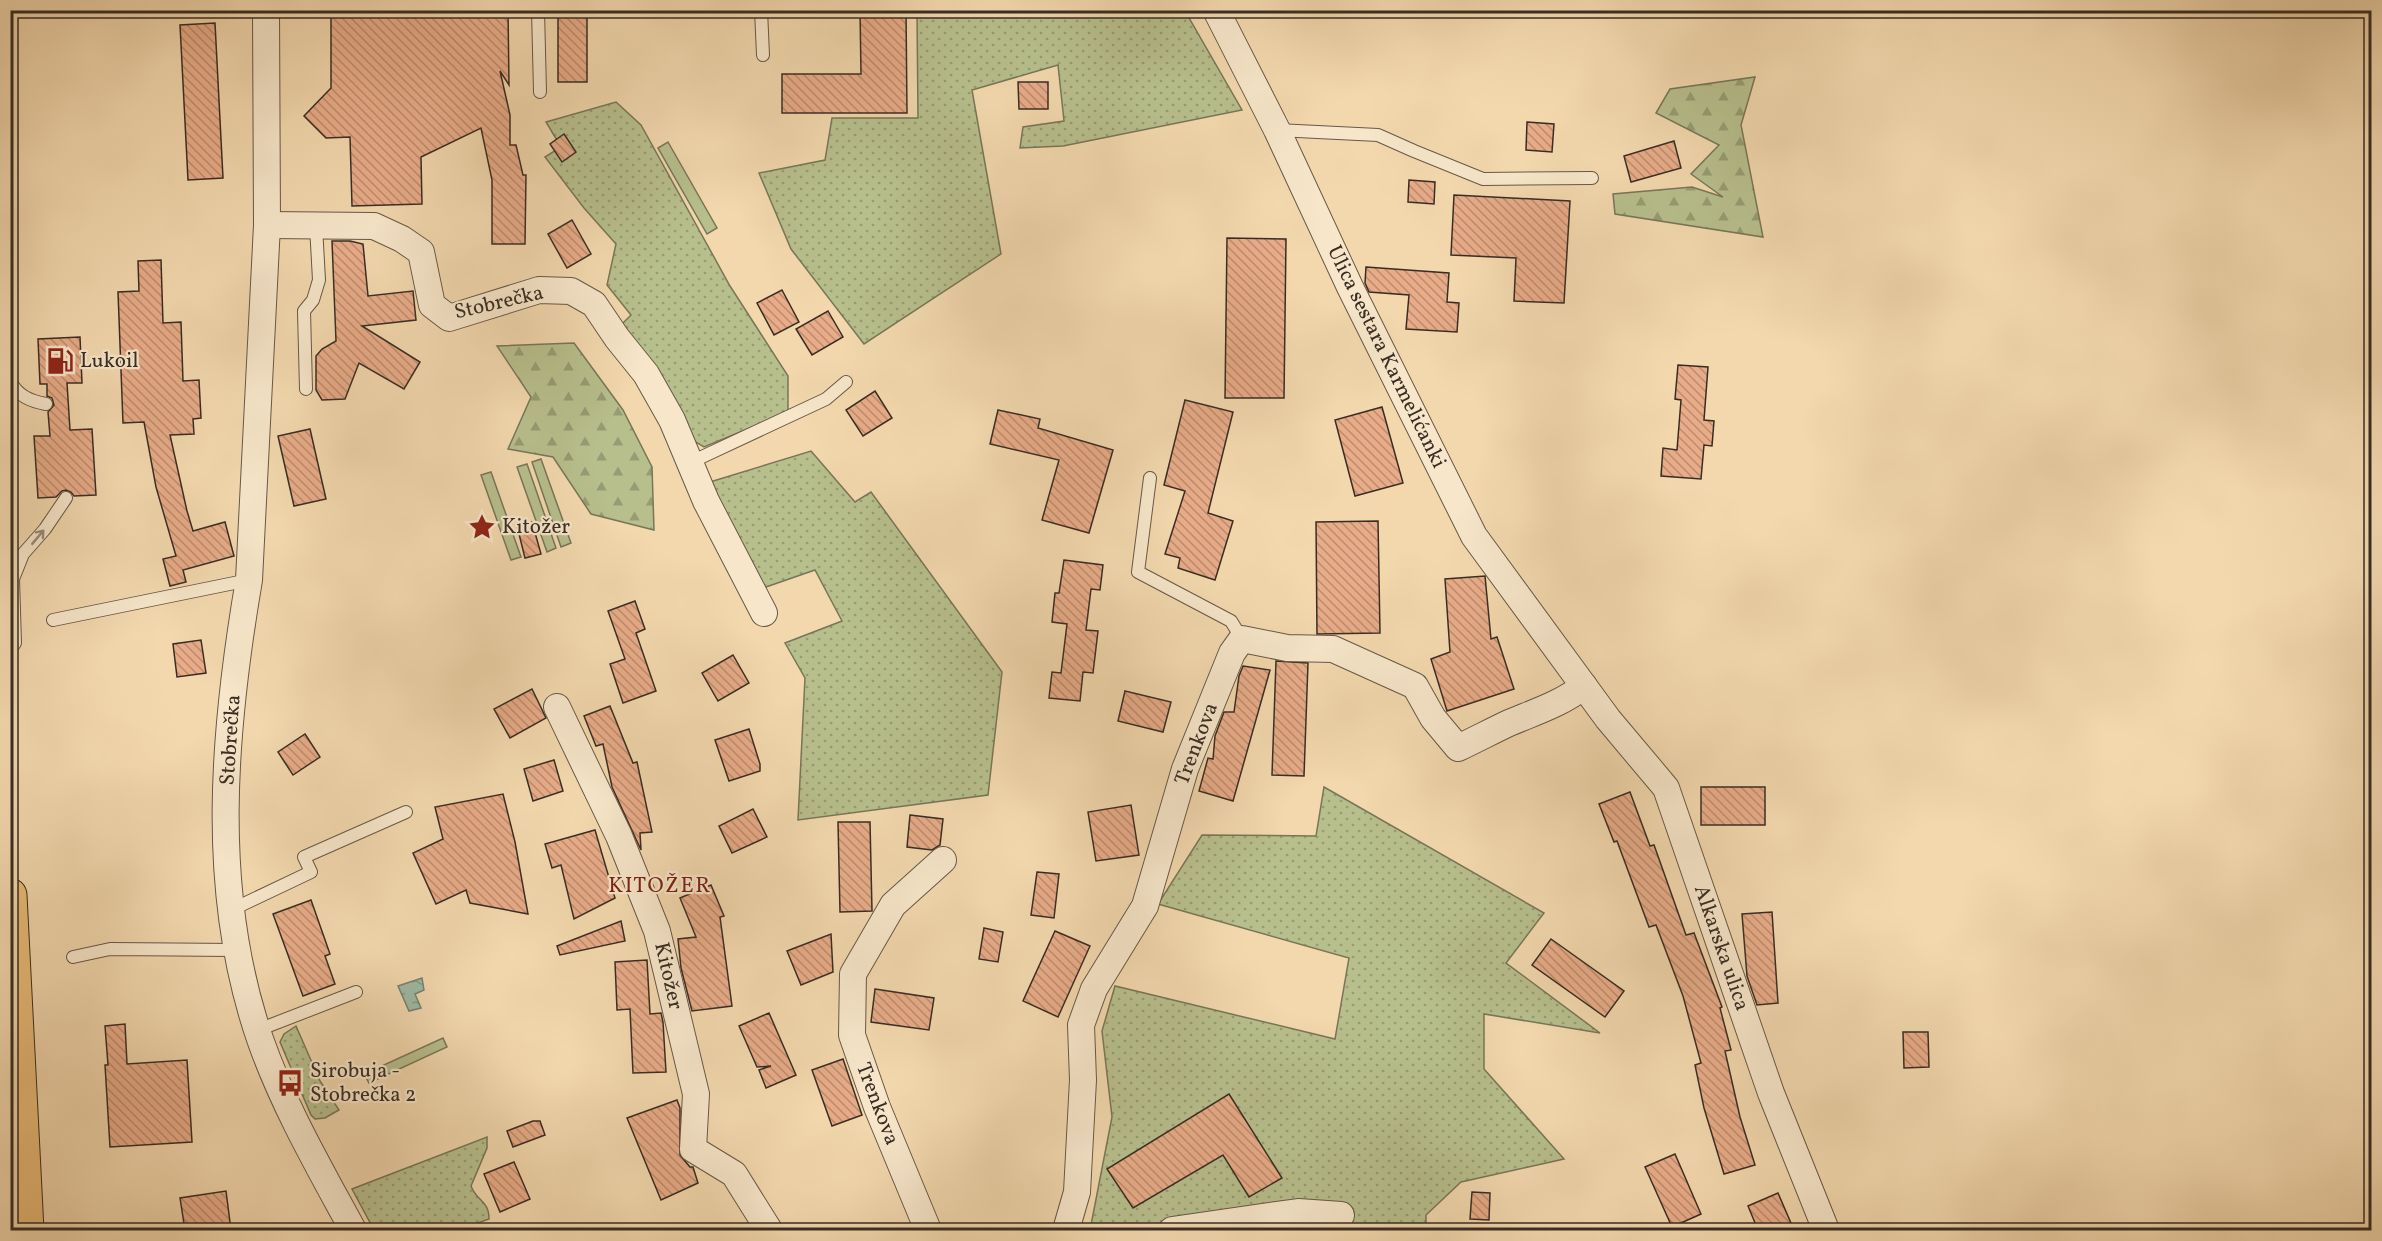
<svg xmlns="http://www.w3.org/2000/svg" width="2382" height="1241" font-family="Vollkorn,serif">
  <defs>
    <pattern id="green-dots" width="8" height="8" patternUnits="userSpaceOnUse" patternTransform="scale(1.5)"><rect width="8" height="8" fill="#b7bf8d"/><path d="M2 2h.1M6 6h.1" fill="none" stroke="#969c73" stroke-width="1.8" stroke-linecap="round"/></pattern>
    <pattern id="forest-firs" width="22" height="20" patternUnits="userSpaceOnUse" patternTransform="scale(1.5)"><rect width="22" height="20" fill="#b7bf8d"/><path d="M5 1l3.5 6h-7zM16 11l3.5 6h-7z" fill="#969c73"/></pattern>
    <pattern id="water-ripples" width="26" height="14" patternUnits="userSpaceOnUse" patternTransform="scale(1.5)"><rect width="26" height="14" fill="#9dbba5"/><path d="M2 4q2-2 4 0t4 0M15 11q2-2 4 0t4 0" fill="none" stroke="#819886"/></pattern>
    <pattern id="building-back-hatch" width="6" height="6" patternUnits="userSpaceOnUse" patternTransform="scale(1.5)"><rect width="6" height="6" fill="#e8ac88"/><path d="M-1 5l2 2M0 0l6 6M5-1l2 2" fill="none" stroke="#bd8c6f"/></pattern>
  </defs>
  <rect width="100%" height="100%" fill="#f3d8ae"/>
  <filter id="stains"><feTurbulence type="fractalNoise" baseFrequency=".00333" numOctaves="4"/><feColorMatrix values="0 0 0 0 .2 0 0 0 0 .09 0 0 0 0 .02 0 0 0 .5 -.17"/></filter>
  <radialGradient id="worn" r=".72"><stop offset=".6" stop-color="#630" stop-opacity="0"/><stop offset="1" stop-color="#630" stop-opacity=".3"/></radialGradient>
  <g fill="url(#green-dots)" stroke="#787658" stroke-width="1.5">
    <polygon points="917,11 1185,11 1242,110 1063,146 1020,148 1023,127 1064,121 1058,65 972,90 1001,254 864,344 791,249 759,173 825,160 832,118 918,118"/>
    <polygon points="616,102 641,125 730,286 788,376 788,412 704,447 689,438 617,329 631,315 607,285 616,244 584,208 545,157 561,147 546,122"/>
    <polygon points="811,451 855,502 871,492 1002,672 988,795 798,820 805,678 785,643 842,621 815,570 763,588 710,482"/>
    <polygon points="1324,787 1544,913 1506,963 1600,1033 1484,1014 1484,1069 1564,1159 1461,1182 1426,1215 1426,1230 1090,1230 1112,1117 1102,1031 1115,986 1335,1039 1349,958 1158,904 1202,835 1316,836"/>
    <polygon points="296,1026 320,1081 339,1110 325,1118 315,1119 311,1115 280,1042 284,1034"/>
    <path d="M487 1137V1148L471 1186C477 1202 489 1200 489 1219L458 1230H374L352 1189Z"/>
  </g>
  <g fill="url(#forest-firs)" stroke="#787658" stroke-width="1.5">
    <polygon points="1755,77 1741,125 1763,237 1615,214 1613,194 1692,187 1723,197 1691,174 1719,145 1656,113 1670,89"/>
    <polygon points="574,343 623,410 652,467 654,530 591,514 553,457 508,449 531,397 497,346"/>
  </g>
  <g fill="#b7bf8d" stroke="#787658" stroke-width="1.5">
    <polygon points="668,142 717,228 707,234 658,148"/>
    <polygon points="541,459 571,543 561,547 532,462"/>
    <polygon points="527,464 556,548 547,552 517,467"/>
    <polygon points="491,472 521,557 511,560 481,475"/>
    <polygon points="443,1038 447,1047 369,1083 364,1074"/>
  </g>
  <polygon fill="url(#water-ripples)" stroke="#758271" stroke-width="1.5" points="422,978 424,990 415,994 421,1008 409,1011 398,986"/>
  <g fill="url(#building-back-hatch)" stroke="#382d24" stroke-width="1.5">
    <polygon points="331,10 508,10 509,85 500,71 510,115 510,145 516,145 523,175 526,175 525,244 492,244 492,180 481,128 421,157 422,204 352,206 350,137 326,138 304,116 331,88"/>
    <rect x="558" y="10" width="29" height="72"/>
    <polygon points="860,10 906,10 907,113 782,113 782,74 861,74"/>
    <polygon points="215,23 223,178 188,180 180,25"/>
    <polygon points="1018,82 1048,82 1048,109 1019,109"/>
    <polygon points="1527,122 1554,124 1552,152 1526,150"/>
    <polygon points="564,134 576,152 562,162 550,144"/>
    <polygon points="1674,141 1681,168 1631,182 1624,156"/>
    <polygon points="1409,180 1435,182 1434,204 1408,202"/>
    <polygon points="1454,195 1570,201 1564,303 1514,301 1516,258 1451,255"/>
    <polygon points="572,220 591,254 567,268 548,234"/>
    <polygon points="1227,238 1286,239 1284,398 1225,398"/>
    <polygon points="332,241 350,241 363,244 368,296 413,291 416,320 362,326 420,362 404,389 359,363 345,399 322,400 316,390 316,356 322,349 336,341"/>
    <polygon points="161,260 163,323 181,322 183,381 199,380 201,418 193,419 194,434 170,435 187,511 193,531 225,522 234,556 183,570 186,582 170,586 163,559 176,556 156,487 144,422 123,423 118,292 139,291 138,261"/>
    <polygon points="1366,267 1449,273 1447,302 1459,303 1457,332 1406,329 1409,295 1369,292 1365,283"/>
    <polygon points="782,290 799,322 774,335 757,303"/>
    <polygon points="828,311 843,337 812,355 796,329"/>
    <polygon points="80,337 82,383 67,383 70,430 92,429 96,495 74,496 71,492 66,490 62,491 56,497 38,498 34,436 50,436 48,412 54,405 52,398 47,396 47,384 40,384 38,339"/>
    <polygon points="1678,365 1708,367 1704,420 1714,421 1712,446 1704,445 1701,479 1661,476 1663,448 1677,450 1681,400 1675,399"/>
    <polygon points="875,391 892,418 863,436 846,410"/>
    <polygon points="1185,400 1233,412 1208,513 1233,521 1215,580 1178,568 1180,558 1165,554 1185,491 1164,485"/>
    <polygon points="1382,407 1403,483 1355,496 1335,420"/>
    <polygon points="998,410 1040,419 1038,428 1113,450 1089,533 1042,520 1059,460 990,444"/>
    <polygon points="310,429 326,499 294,506 278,436"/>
    <polygon points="1378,521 1380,633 1317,634 1316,522"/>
    <polygon points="532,522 541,554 525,558 517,526"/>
    <polygon points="1064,560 1103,565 1100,590 1091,589 1086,630 1098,631 1093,673 1083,672 1080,701 1049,698 1052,672 1061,673 1067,624 1052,622 1055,593 1059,593"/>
    <polygon points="1485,576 1491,639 1497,637 1514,689 1447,711 1431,659 1450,652 1445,579"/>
    <polygon points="635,601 645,629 636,633 656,691 623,703 610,664 625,659 608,611"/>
    <polygon points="201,640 206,673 177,677 173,644"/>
    <polygon points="733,655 749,683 718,701 702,673"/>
    <polygon points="1276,661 1308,663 1304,776 1272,775"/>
    <polygon points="1243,666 1270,670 1233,801 1199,791 1208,758 1213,759 1215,736 1224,712 1234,712 1239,676"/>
    <polygon points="532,689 546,718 510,738 494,709"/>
    <polygon points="1125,691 1171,702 1163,732 1118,721"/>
    <polygon points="610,706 633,763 637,762 652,832 640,833 641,850 612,787 603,744 596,746 584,716"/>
    <polygon points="749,729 760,764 760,771 729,781 715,740"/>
    <polygon points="305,734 320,757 293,775 278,752"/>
    <polygon points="554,760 563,791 533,801 524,769"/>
    <rect x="1701" y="787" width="64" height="38"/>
    <polygon points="1630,792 1650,846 1654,845 1686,935 1694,933 1722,1007 1720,1008 1731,1050 1725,1051 1740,1117 1755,1165 1724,1174 1704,1108 1695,1065 1701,1063 1683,996 1656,925 1649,927 1617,841 1614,842 1599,804"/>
    <polygon points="503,794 515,842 528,914 470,903 466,890 436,904 413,853 443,839 435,807"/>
    <polygon points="1131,805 1139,855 1096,861 1088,812"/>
    <polygon points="753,809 767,837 732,853 719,826"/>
    <polygon points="910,815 943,819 940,845 932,850 907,847"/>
    <polygon points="838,822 870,822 872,911 840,912"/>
    <polygon points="595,830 615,898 574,919 561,865 552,868 545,844"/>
    <polygon points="1037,872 1059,874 1054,918 1031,915"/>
    <polygon points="711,885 724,916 720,917 732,1006 692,1011 681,968 678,939 696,937 680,898"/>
    <polygon points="311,900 330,954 325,956 335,984 303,996 273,914"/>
    <polygon points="1772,912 1778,1003 1757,1005 1747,976 1742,914"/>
    <polygon points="621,921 625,941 560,955 557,946"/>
    <polygon points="984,928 1003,932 998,962 979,959"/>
    <polygon points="1055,931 1090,946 1058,1017 1023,1001"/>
    <polygon points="831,934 833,972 801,985 787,951"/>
    <polygon points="1551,939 1624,991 1605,1017 1532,965"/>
    <polygon points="647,960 650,1014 661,1013 663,1022 666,1072 633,1073 630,1009 617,1010 615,962"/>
    <polygon points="875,989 934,998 929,1030 871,1022"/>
    <polygon points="769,1013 796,1075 766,1088 759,1070 771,1066 757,1067 739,1026"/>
    <polygon points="125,1024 127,1064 187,1060 192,1142 110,1147 105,1065 108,1065 105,1026"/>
    <polygon points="1903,1032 1928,1032 1929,1067 1904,1068"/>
    <polygon points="843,1059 862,1115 832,1126 812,1070"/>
    <polygon points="1229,1094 1282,1178 1249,1197 1223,1155 1133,1208 1107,1169"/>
    <polygon points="677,1100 680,1108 680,1155 690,1167 693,1167 698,1183 661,1200 627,1118"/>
    <polygon points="533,1121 540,1121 545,1135 513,1147 507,1131"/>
    <polygon points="1675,1154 1701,1214 1672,1227 1645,1167"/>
    <polygon points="514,1162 530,1199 500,1212 484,1174"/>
    <polygon points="226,1191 231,1230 185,1230 180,1198"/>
    <polygon points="1472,1192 1490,1193 1489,1220 1470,1219"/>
    <polygon points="1778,1193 1794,1230 1758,1230 1748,1206"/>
  </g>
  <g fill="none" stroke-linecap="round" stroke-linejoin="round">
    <defs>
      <g id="service">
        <polyline points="538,10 540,92"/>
        <polyline points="761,10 763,55"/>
        <polyline points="1277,130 1378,135 1414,151 1483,179 1592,178"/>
        <path d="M10 381C18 396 30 401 46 404"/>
        <polyline points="306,389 304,311 313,300 319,280 316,226"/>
        <polyline points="689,463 826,399 846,382"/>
        <polyline points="1150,478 1138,572 1231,621 1242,639"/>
        <polyline points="53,620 249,580"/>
        <polyline points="10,650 15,643 13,579 23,554 45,529 66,498"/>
        <polyline points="231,910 311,872 304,857 406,812"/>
        <polyline points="73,957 110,949 236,950"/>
        <polyline points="258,1030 356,992"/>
      </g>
      <g id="minor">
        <path d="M266 10 267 225 249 580C223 732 209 891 260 1039 283 1105 320 1169 353 1230"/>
        <polyline points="1216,10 1277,130 1350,287 1474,536 1608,719 1666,788 1771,1093 1826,1230"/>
        <polyline points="267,225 374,226 402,239 421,252 432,305 449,318 539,290 571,291 594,304 617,338 646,374 672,420 706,501 764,613"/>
        <polyline points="557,707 619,836 657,931 696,1094 693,1149 734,1174 769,1230"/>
        <polyline points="928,1230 877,1107 852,1035 853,974 893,905 943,860"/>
        <path d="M1066 1230 1077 1192 1083 1080 1081 1025 1094 989 1145 906 1185 769 1232 653 1242 639 1287 648 1333 649 1415 686 1433 718 1458 748C1475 740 1492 731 1509 723 1535 712 1561 704 1584 686"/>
        <polyline points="1172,1230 1298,1212 1341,1215"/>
      </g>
      <polyline id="trunk" points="10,895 27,1230"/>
    </defs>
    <use href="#service" stroke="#675846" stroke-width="14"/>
    <use href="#minor" stroke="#675846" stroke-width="28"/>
    <use href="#trunk" stroke="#382d24" stroke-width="35"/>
    <use href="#service" stroke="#f7e6ca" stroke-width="12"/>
    <use href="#minor" stroke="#f7e6ca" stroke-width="26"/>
    <use href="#trunk" stroke="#eabc77" stroke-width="33"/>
  </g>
  <defs><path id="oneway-shaft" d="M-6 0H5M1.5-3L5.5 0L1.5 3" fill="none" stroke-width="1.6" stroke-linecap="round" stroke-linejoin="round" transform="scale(1.5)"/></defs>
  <use stroke="#988a77" href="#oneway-shaft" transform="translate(38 537) rotate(-50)"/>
  <defs>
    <symbol id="fuel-bare" viewBox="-9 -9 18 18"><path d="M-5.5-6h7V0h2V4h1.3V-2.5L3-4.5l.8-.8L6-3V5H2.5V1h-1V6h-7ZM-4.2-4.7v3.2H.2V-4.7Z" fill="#8f2418" stroke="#f7e6ca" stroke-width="2.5" paint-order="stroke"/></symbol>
    <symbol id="sight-bare" viewBox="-9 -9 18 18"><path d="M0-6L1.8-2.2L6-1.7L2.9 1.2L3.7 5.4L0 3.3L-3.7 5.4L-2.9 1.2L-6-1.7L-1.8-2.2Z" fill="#8f2418" stroke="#f7e6ca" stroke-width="2.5" paint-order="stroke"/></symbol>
    <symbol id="bus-bare" viewBox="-9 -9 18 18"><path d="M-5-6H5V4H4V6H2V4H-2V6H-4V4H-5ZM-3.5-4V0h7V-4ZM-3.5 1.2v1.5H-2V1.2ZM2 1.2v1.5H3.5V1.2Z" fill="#8f2418" stroke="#f7e6ca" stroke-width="2.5" paint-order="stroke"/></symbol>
  </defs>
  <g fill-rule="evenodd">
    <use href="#fuel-bare" x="41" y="342" width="38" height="38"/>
    <use href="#sight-bare" x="463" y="508" width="38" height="38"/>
    <use href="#bus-bare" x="271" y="1064" width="38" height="38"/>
  </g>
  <g text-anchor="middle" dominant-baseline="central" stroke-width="4.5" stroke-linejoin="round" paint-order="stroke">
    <g font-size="21" fill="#382d24" stroke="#f7e6ca">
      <text transform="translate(499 303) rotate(-13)">Stobrečka</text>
      <text transform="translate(1386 357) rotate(64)">Ulica sestara Karmelićanki</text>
      <text transform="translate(231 740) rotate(-86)">Stobrečka</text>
      <text transform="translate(1197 744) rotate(-69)">Trenkova</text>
      <text transform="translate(1721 948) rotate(71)">Alkarska ulica</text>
      <text transform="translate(668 976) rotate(77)">Kitožer</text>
      <text transform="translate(877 1104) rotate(69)">Trenkova</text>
    </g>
    <g font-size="21" fill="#382d24" stroke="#f7e6ca" text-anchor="start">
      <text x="80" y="361">Lukoil</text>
      <text x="502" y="527">Kitožer</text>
      <text x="310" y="1071">Sirobuja -<tspan x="310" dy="24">Stobrečka 2</tspan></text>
    </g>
    <g font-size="22" letter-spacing="1.5" fill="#7a1f14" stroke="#f7e6ca">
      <text x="660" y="886">KITOŽER</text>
    </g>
  </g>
  <rect width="2382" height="1241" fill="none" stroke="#f3d8ae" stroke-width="36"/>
  <rect x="12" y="12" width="2358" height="1217" fill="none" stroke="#382d24" stroke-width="3"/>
  <rect x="18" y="18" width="2346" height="1205" fill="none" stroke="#382d24" stroke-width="1.5"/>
  <rect width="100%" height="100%" filter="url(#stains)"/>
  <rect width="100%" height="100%" fill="url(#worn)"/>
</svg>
